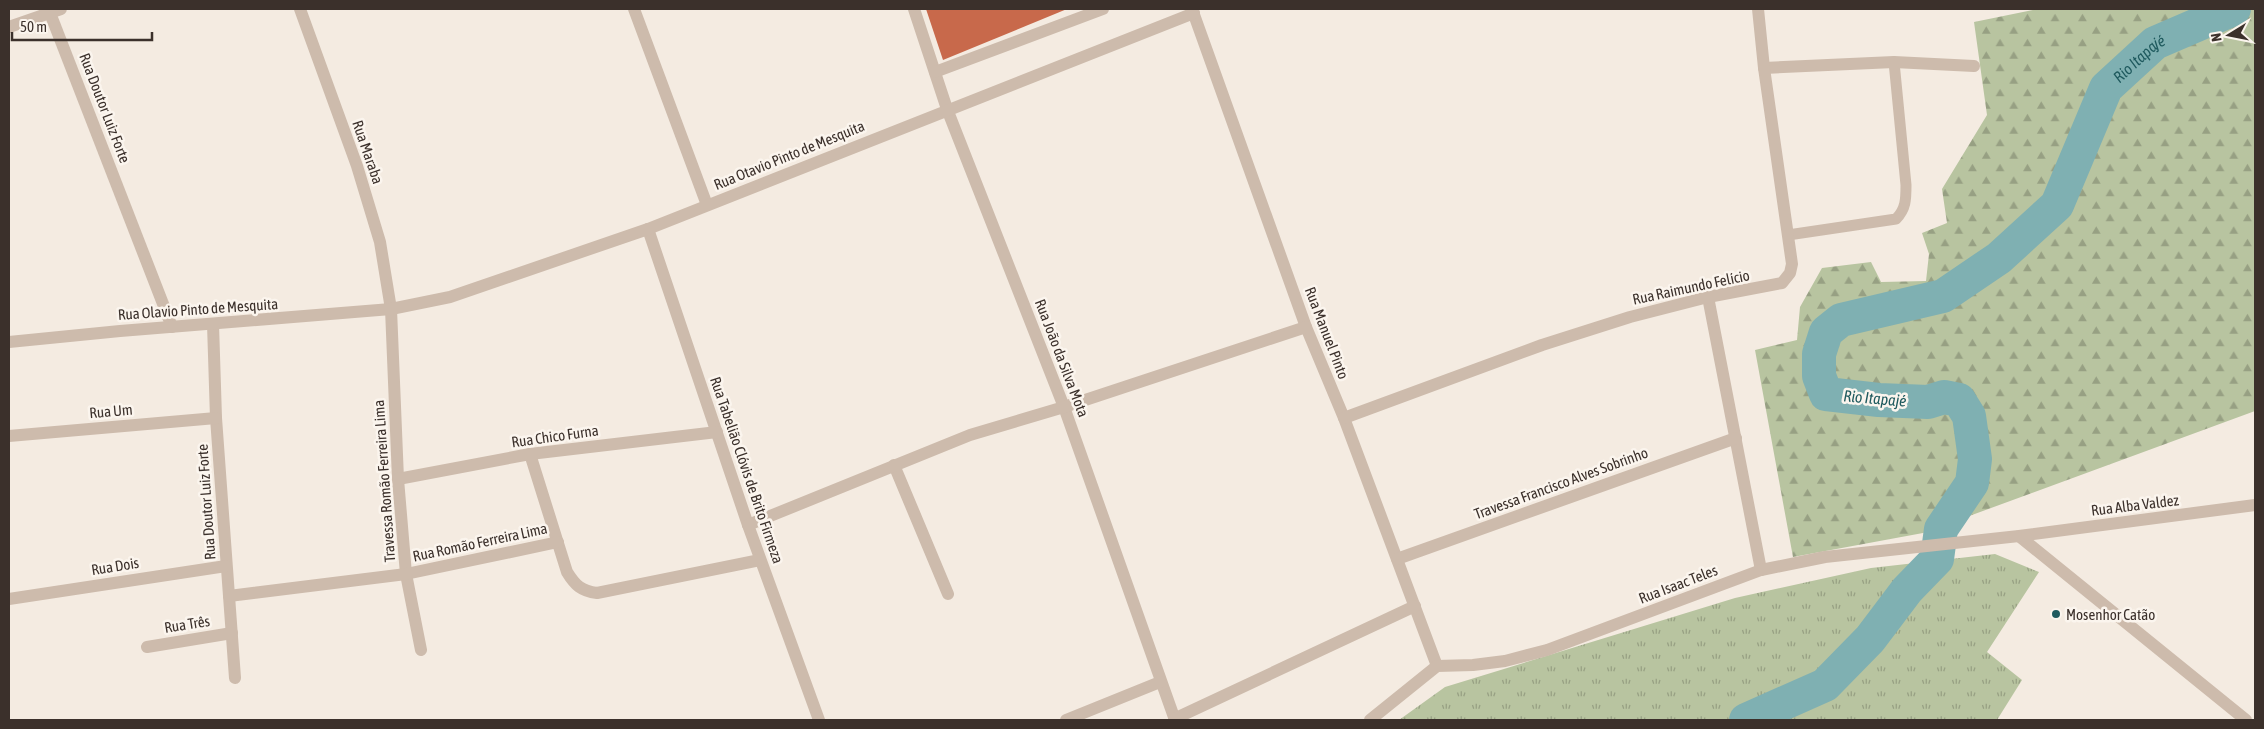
<svg xmlns="http://www.w3.org/2000/svg" width="2264" height="729" font-family="'Asap Condensed',sans-serif">
  <defs>
    <pattern id="grass-tufts" width="24" height="20" patternUnits="userSpaceOnUse" patternTransform="scale(1.25)"><rect width="24" height="20" fill="#b8c4a0"/><path d="M3 7l-1-3M5 7V3M7 7l1-3M15 17l-1-3M17 17v-4M19 17l1-3" fill="none" stroke="#97a083"/></pattern>
    <pattern id="forest-firs" width="22" height="20" patternUnits="userSpaceOnUse" patternTransform="scale(1.25)"><rect width="22" height="20" fill="#b8c4a0"/><path d="M5 1l3.5 6h-7zM16 11l3.5 6h-7z" fill="#97a083"/></pattern>
  </defs>
  <rect width="100%" height="100%" fill="#f4ebe1"/>
  <polygon fill="url(#grass-tufts)" points="1995,554 2039,572 1987,652 2022,680 1997,720 1399,720 1445,687 1735,598 1871,568"/>
  <polygon fill="url(#forest-firs)" points="2038,9 2255,9 2255,411 1923,533 1793,557 1755,350 1797,340 1800,307 1822,268 1871,262 1881,282 1926,281 1929,254 1922,233 1947,223 1942,189 1987,115 1974,22"/>
  <g fill="none" stroke-linecap="round" stroke-linejoin="round">
    <path stroke="#7fb0b2" stroke-width="34" id="s1" d="M1746 720 1825 685 1870 639 1907 590 1937 559 1941 529 1972 483 1975 459 1969 416 1959 400 1944 397 1928 402 1879 400 1826 394 1819 376V354L1826 332 1841 320 1943 296 1999 258 2057 205 2106 88 2155 43 2234 9"/>
  </g>
  <polygon fill="#c8694b" points="926,9 1067,9 943,60"/>
  <g fill="none" stroke-linecap="round" stroke-linejoin="round">
    <path stroke="#cdbbac" stroke-width="11" d="M1788 235 1896 219C1906 209 1906 199 1906 185L1894 62"/>
    <g stroke="#cdbbac" stroke-width="12">
      <polyline points="300,9 357,166 380,242 391,309 398,479 406,574 421,650"/>
      <polyline points="634,9 707,205"/>
      <polyline points="914,9 947,109 1064,407 1175,720"/>
      <polyline points="1192,9 1306,327 1344,418 1437,666"/>
      <polyline points="50,13 172,327"/>
      <polyline points="9,27 61,9"/>
      <polyline points="1764,68 1894,62 1974,66"/>
      <polyline points="935,72 1103,9"/>
      <polyline points="648,229 748,525 819,720"/>
      <polyline points="1708,297 1761,570"/>
      <polyline points="213,324 216,418 235,678"/>
      <polyline points="9,342 120,331 391,309 450,297 648,229 1194,13"/>
      <polyline points="1344,418 1542,345 1630,317 1708,297 1782,283 1790,273 1792,264 1764,68 1758,9"/>
      <polyline points="9,436 216,418"/>
      <path d="M530 454 567 572C575 585 581 591 597 593L760 560"/>
      <polyline points="894,465 948,594"/>
      <polyline points="398,479 530,454 717,432"/>
      <polyline points="748,525 970,435 1064,407 1306,327"/>
      <polyline points="2019,536 2246,720"/>
      <polyline points="1397,559 1736,438"/>
      <polyline points="229,596 406,574 558,542"/>
      <polyline points="9,599 226,566"/>
      <polyline points="147,647 232,633"/>
      <polyline points="1174,719 1415,606"/>
      <polyline points="1066,720 1160,682"/>
      <polyline points="1370,720 1437,666 1473,665 1505,661 1547,650 1761,570 1825,557 2019,536 2255,505"/>
    </g>
  </g>
  <circle fill="#1f5a5e" stroke="#fbf5ee" stroke-width="2" cx="2056" cy="614" r="5"/>
  <g text-anchor="middle" dominant-baseline="central" stroke-width="5" stroke-linejoin="round" paint-order="stroke">
    <g font-size="15" fill="#3b302b" stroke="#fbf5ee">
      <text transform="translate(105 108) rotate(69)">Rua Doutor Luiz Forte</text>
      <text transform="translate(368 152) rotate(71)">Rua Maraba</text>
      <text transform="translate(789 155) rotate(-22)">Rua Otavio Pinto de Mesquita</text>
      <text transform="translate(1691 287) rotate(-12)">Rua Raimundo Felício</text>
      <text transform="translate(198 309) rotate(-4)">Rua Olavio Pinto de Mesquita</text>
      <text transform="translate(1327 333) rotate(69)">Rua Manuel Pinto</text>
      <text transform="translate(1062 358) rotate(69)">Rua João da Silva Mota</text>
      <text transform="translate(111 411) rotate(-5)">Rua Um</text>
      <text transform="translate(555 436) rotate(-8)">Rua Chico Furna</text>
      <text transform="translate(747 470) rotate(71)">Rua Tabelião Clóvis de Brito Firmeza</text>
      <text transform="translate(384 481) rotate(-94)">Travessa Romão Ferreira Lima</text>
      <text transform="translate(1561 483) rotate(-20)">Travessa Francisco Alves Sobrinho</text>
      <text transform="translate(206 502) rotate(-94)">Rua Doutor Luiz Forte</text>
      <text transform="translate(2135 505) rotate(-7)">Rua Alba Valdez</text>
      <text transform="translate(480 542) rotate(-12)">Rua Romão Ferreira Lima</text>
      <text transform="translate(115 566) rotate(-9)">Rua Dois</text>
      <text transform="translate(1678 584) rotate(-21)">Rua Isaac Teles</text>
      <text transform="translate(187 624) rotate(-9)">Rua Três</text>
    </g>
    <g font-size="15" fill="#3b302b" stroke="#fbf5ee" text-anchor="start">
      <text x="2066" y="614">Mosenhor Catão</text>
    </g>
    <g font-size="16" font-style="italic" fill="#1f5a5e" stroke="#fbf5ee">
      <text stroke="none"><textPath href="#s1" startOffset="1068">Rio Itapajé</textPath></text>
      <text transform="translate(1875 398) rotate(5)">Rio Itapajé</text>
    </g>
  </g>
  <rect width="2264" height="729" fill="none" stroke="#3b302b" stroke-width="20"/>
  <g transform="translate(2229 35) rotate(260)" stroke="#fbf5ee" stroke-width="4" paint-order="stroke">
  <path d="M0-4L9 19L0 12L-9 19Z" fill="#3b302b"/>
  <text y="-8" font-size="14" font-weight="bold" text-anchor="middle" fill="#3b302b">N</text>
  </g>
  <path d="M12 32v8h140v-8" fill="none" stroke="#3b302b" stroke-width="2.5"/>
  <text x="20" y="32" font-size="15" fill="#3b302b" stroke="#fbf5ee" stroke-width="4" paint-order="stroke">50 m</text>
</svg>
